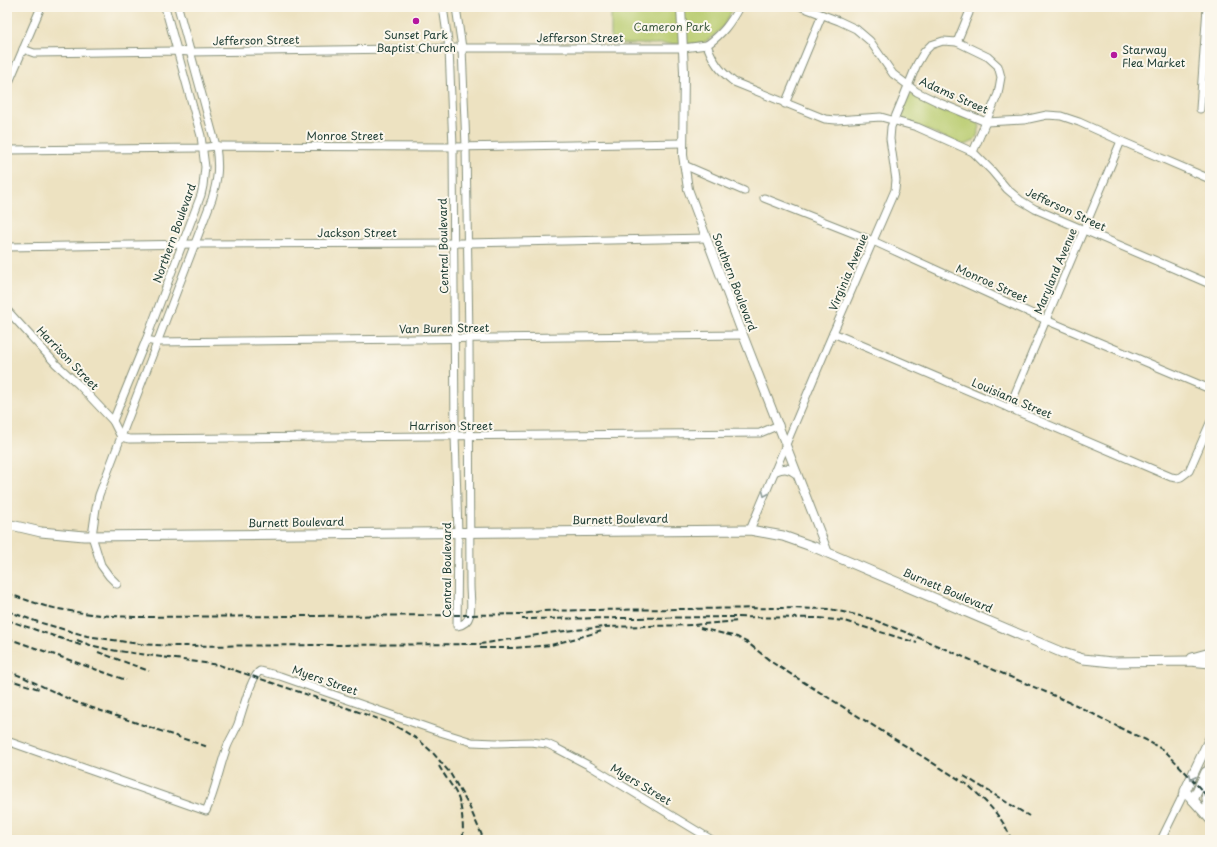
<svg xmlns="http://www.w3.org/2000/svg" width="1217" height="847" font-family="'Playpen Sans',sans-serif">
  <rect width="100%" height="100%" fill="#fbf7ec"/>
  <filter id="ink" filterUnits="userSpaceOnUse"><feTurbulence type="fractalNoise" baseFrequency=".025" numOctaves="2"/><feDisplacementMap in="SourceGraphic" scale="8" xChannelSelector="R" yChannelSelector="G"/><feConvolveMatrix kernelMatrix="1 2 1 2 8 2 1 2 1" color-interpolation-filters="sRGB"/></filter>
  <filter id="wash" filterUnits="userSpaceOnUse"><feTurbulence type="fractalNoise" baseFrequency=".012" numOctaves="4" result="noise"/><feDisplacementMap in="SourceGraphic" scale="16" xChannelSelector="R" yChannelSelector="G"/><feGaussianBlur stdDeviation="0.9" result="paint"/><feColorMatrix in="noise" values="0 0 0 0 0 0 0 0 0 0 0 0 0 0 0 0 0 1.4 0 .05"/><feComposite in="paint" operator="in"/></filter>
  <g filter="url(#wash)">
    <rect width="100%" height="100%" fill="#ede2c1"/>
    <g fill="#b9cc6f" stroke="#6c8452">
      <polygon points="611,7 734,7 724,25 714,36 703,43 690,44 611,44"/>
      <path d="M913 94 977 120 980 127C976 139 976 142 963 145L903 120 899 112 905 97Z"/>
    </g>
  </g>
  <g filter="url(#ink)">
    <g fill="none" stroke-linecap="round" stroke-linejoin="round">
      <defs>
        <g id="minor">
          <path d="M178 7 216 146C219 167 218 178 212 199L121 437 129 439 760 433 779 425"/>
          <path d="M443 7 449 48 453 147 455 435 458 533 457 626C476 623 470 601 470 586L469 339 466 146 462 48 456 7"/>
          <polyline points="802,7 839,21 856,29 870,41 893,74 917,92 940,103 986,122 1024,120 1047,115 1061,116 1079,122 1121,141 1210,179"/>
          <polyline points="957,42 969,13"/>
          <path d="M707 45C714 63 719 70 734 82L825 119 836 120 881 117 917 127 973 152 992 171 1007 189 1020 200 1035 209 1210 284"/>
          <path d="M707 45C722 34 730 24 739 7"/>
          <polyline points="23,49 34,53 176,51 190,52 462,48 683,48 707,45"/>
          <polyline points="7,87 41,7"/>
          <polyline points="785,104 822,15"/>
          <polyline points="1200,109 1207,7"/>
          <polyline points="7,150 199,148 216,146 453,147 683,143"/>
          <polyline points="684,165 744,191"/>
          <polyline points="764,198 873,241 1046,320 1210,389"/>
          <polyline points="7,247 195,244 467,243 707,238"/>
          <polyline points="7,310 56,364 79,385 113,421"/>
          <polyline points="833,333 1171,477 1177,478 1181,477 1189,471 1210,423"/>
          <polyline points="146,340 157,342 743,335"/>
          <polyline points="1009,408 1121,141"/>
          <polyline points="750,530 827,347 895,190 896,180 890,139 891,127 917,64 924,52 931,45 943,41 957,42 988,57 998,66 1001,77 998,94 973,152"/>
          <polyline points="117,584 109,576 101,565 92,536 96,508 99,495 121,437 113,421 146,340 201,195 203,186 205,167 201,136 165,7"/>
          <path d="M7 741 206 811C216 790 219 768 227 747 230 739 235 732 238 724 242 713 251 676 260 671L280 676 440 732 472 742 496 743 531 742 547 744 556 748 590 766 712 840"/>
          <polyline points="1161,840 1185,791"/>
        </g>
        <g id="tertiary">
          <polyline points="681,7 684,72 683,155 688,189 743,335 828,553"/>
          <path d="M775 471C785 467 789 468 797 474"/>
        </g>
        <g id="secondary">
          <polyline points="7,524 41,532 84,536 750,530 783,536 814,547 1063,653 1083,659 1112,662 1190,661 1210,663"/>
          <polyline points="1192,658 1210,653"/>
          <polyline points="1210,738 1185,791 1210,819"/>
          <path d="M1210 766C1207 781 1204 796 1210 811"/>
          <polyline points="1193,800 1206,772"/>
        </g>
      </defs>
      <use href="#minor" stroke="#86907a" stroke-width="9"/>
      <use href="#tertiary" stroke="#86907a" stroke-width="10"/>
      <use href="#secondary" stroke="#86907a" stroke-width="11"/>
      <use href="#minor" stroke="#fff" stroke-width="7"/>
      <use href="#tertiary" stroke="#fff" stroke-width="8"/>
      <use href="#secondary" stroke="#fff" stroke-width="9"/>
      <g stroke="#1f3d34" stroke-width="2" stroke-dasharray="6 3" stroke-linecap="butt">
        <path d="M7 593C20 598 32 602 45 606 74 613 104 616 134 617L470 615 523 614 542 611 592 610 778 608 830 609 869 618 910 634 1076 705 1122 729"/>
        <polyline points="7,611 38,622 87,636 139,644 174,646 480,644 556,632 604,627 693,625 738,621"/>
        <polyline points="522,619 732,617 818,618 844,621 917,643"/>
        <polyline points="7,620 83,646"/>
        <path d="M700 628 737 637 748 643 773 663 968 785C985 801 1004 817 1011 840"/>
        <polyline points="7,638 126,680"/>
        <polyline points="77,640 90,645 111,650 219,665 356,711 392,724 419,740 433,753 450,773 469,806 484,840"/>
        <polyline points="480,648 514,648 551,645 602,631"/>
        <polyline points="98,652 149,671"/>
        <polyline points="7,671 23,677 75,702 208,747"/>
        <polyline points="7,679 39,689"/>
        <polyline points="1118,727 1146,740 1165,751 1191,778 1210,800"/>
        <path d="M439 766C444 775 451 784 456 793 463 807 463 825 463 840"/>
        <polyline points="964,776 1029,816"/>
      </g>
    </g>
    <defs><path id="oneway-chevron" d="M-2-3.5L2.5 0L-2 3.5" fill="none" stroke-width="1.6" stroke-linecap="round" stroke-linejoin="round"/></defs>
    <g stroke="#8f9e9a">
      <use href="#oneway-chevron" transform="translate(765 494) rotate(113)"/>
      <use href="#oneway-chevron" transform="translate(1192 777) rotate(115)"/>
    </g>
  </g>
  <g fill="#b5179e" stroke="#fbf7ec" stroke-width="1.5">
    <circle cx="416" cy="21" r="4"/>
    <circle cx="1114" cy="55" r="4"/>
  </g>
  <g text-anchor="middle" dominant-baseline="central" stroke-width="4" stroke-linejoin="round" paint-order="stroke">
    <g font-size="11" fill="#3e5a40" stroke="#fbf7ec">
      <text x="672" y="26">Cameron Park</text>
    </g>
    <g font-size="11" fill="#1f3d34" stroke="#fbf7ec">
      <text x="416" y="34">Sunset Park<tspan x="416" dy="13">Baptist Church</tspan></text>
      <text x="1122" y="49" text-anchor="start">Starway<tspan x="1122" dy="13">Flea Market</tspan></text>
    </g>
    <g font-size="11" fill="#1f3d34" stroke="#fbf7ec">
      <text x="580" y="37">Jefferson Street</text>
      <text transform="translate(256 40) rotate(-1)">Jefferson Street</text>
      <text transform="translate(954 95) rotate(24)">Adams Street</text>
      <text x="345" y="135">Monroe Street</text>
      <text transform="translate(1066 209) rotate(25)">Jefferson Street</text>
      <text x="357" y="232">Jackson Street</text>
      <text transform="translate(174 233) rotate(-70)">Northern Boulevard</text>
      <text transform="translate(443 246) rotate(-91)">Central Boulevard</text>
      <text transform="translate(1055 271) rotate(-67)">Maryland Avenue</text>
      <text transform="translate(848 272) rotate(-67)">Virginia Avenue</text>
      <text transform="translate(735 282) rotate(69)">Southern Boulevard</text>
      <text transform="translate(992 283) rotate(24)">Monroe Street</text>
      <text transform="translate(444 328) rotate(-1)">Van Buren Street</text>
      <text transform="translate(68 358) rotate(46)">Harrison Street</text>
      <text transform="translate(1012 398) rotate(23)">Louisiana Street</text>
      <text x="451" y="425">Harrison Street</text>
      <text transform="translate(620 519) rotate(-1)">Burnett Boulevard</text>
      <text transform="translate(296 522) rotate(-1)">Burnett Boulevard</text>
      <text transform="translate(446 570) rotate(-90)">Central Boulevard</text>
      <text transform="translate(948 590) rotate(23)">Burnett Boulevard</text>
      <text transform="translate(325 680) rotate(19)">Myers Street</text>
      <text transform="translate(641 784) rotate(31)">Myers Street</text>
    </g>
  </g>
  <rect width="1217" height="847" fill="none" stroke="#fbf7ec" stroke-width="24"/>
</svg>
